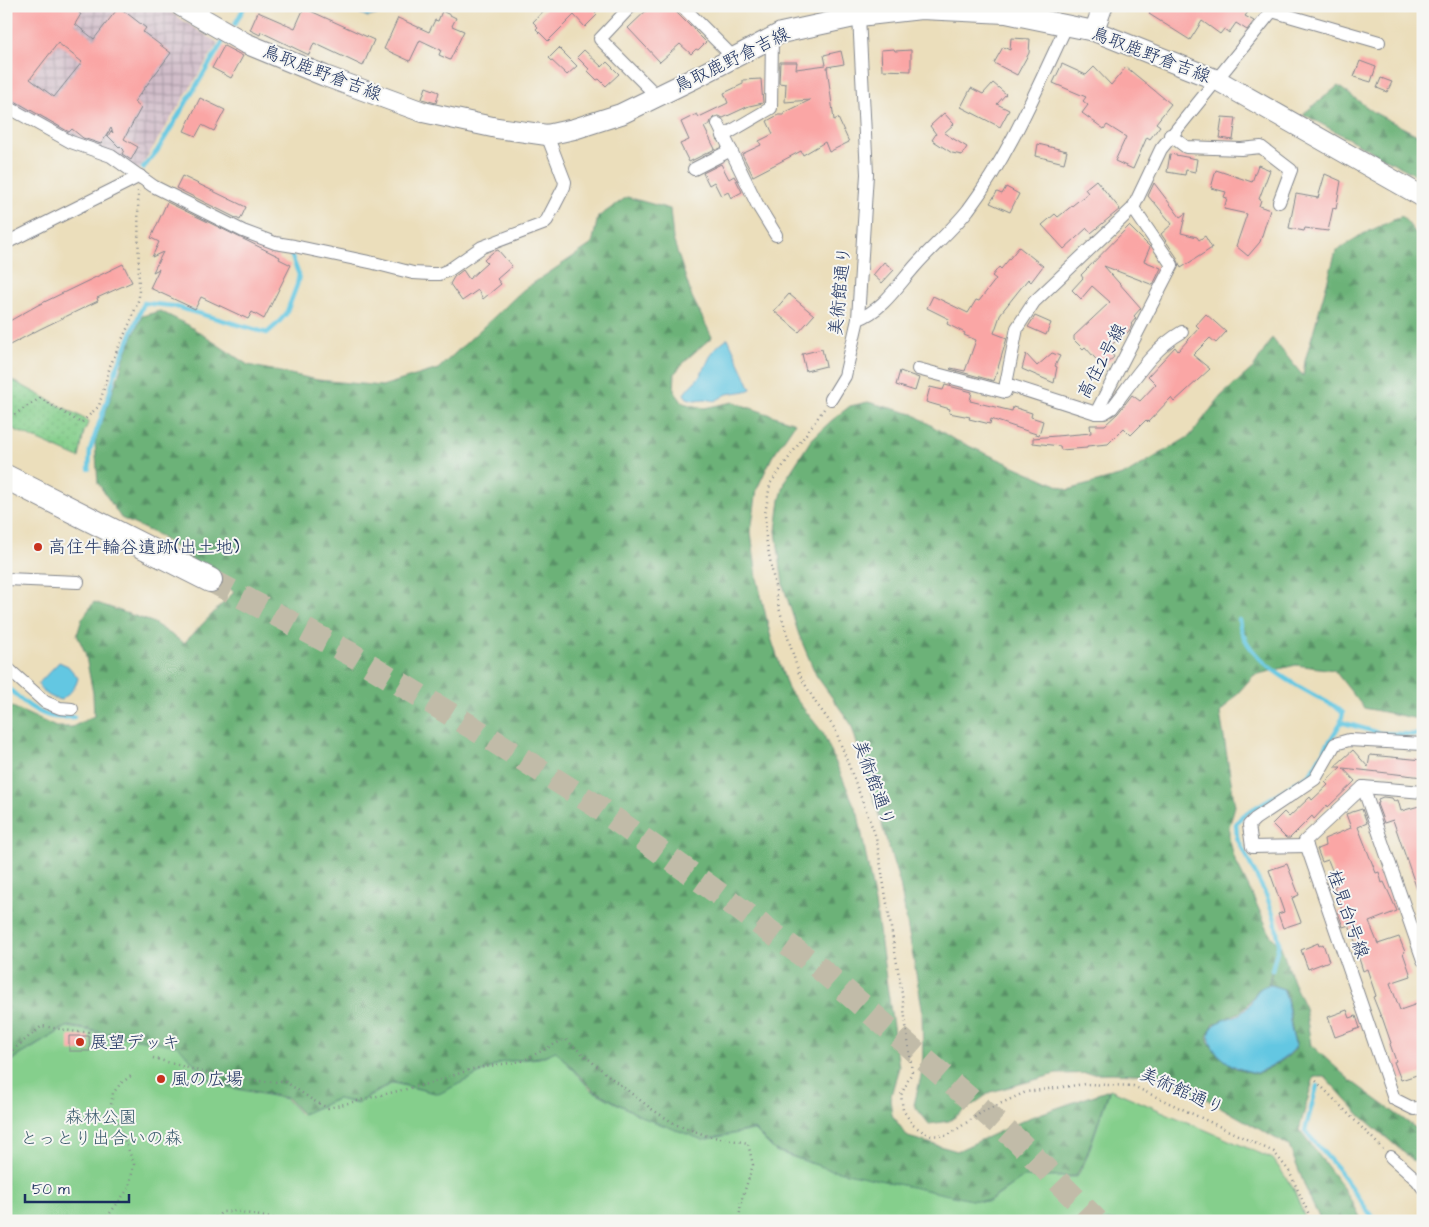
<svg xmlns="http://www.w3.org/2000/svg" width="1429" height="1227" font-family="'Architects Daughter','Klee One',sans-serif">
  <defs>
    <pattern id="industrial-grid" width="8" height="8" patternUnits="userSpaceOnUse" patternTransform="scale(1.25)"><rect width="8" height="8" fill="#d1bdc9"/><path d="M0 4h8M4 0v8" fill="none" stroke="#a99aa6"/></pattern>
    <pattern id="grass-dots" width="8" height="8" patternUnits="userSpaceOnUse" patternTransform="scale(1.25)"><rect width="8" height="8" fill="#85cf8c"/><path d="M2 2h.1M6 6h.1" fill="none" stroke="#72b27b" stroke-width="1.8" stroke-linecap="round"/></pattern>
    <pattern id="forest-firs" width="22" height="20" patternUnits="userSpaceOnUse" patternTransform="scale(1.25)"><rect width="22" height="20" fill="#6cb278"/><path d="M5 1l3.5 6h-7zM16 11l3.5 6h-7z" fill="#589166"/></pattern>
  </defs>
  <rect width="100%" height="100%" fill="#f6f6f2"/>
  <filter id="ink" filterUnits="userSpaceOnUse"><feTurbulence type="fractalNoise" baseFrequency=".02" numOctaves="2"/><feDisplacementMap in="SourceGraphic" scale="10" xChannelSelector="R" yChannelSelector="G"/><feConvolveMatrix kernelMatrix="1 2 1 2 8 2 1 2 1" color-interpolation-filters="sRGB"/></filter>
  <filter id="wash" filterUnits="userSpaceOnUse"><feTurbulence type="fractalNoise" baseFrequency=".0096" numOctaves="4" result="noise"/><feDisplacementMap in="SourceGraphic" scale="20" xChannelSelector="R" yChannelSelector="G"/><feGaussianBlur stdDeviation="1.12" result="paint"/><feColorMatrix in="noise" values="0 0 0 0 0 0 0 0 0 0 0 0 0 0 0 0 0 1.4 0 .05"/><feComposite in="paint" operator="in"/></filter>
  <g filter="url(#wash)">
    <rect width="100%" height="100%" fill="#ebdebb"/>
    <polygon fill="url(#industrial-grid)" points="6,6 161,6 218,43 139,170 81,142 6,103"/>
    <polygon fill="url(#grass-dots)" stroke="#507f75" points="6,377 89,421 84,432 79,458 6,426"/>
    <g fill="url(#forest-firs)" stroke="#44706b">
      <polygon points="1338,86 1375,113 1423,138 1423,179 1303,114"/>
      <polygon points="627,197 670,209 673,239 692,297 712,337 688,358 675,373 674,391 683,403 704,408 733,402 795,423 772,457 757,489 751,532 757,578 771,638 788,689 823,733 858,814 875,903 899,1067 890,1099 892,1115 908,1137 957,1151 1031,1117 1109,1090 1086,1157 1076,1176 1024,1177 989,1201 971,1200 828,1169 775,1150 754,1129 704,1140 646,1119 592,1089 556,1051 540,1057 502,1062 439,1094 393,1082 357,1103 338,1099 357,1105 439,1095 591,1090 646,1120 704,1141 775,1151 828,1170 971,1201 1305,1221 6,1221 212,1084 301,1115 337,1099 302,1114 287,1098 213,1083 178,1046 68,1026 6,1063 6,704 56,727 72,727 94,716 93,693 85,652 77,635 82,619 94,602 152,622 184,643 234,592 201,566 158,535 121,518 98,483 95,441 119,374 125,355 142,316 160,311 188,325 248,365 318,380 382,386 438,369 523,290 592,244 598,217"/>
      <path d="M1402 216 1423 242V720L1364 708 1334 670 1296 665 1254 675 1220 713 1235 806 1229 827V838L1235 860 1251 892 1271 936 1278 944 1268 985 1259 989 1242 1011 1214 1024 1208 1034V1041L1217 1054 1235 1068 1257 1074C1270 1067 1290 1059 1297 1046 1289 1028 1292 1007 1284 989L1269 984 1280 944 1293 982 1305 1008 1311 1045 1351 1081 1417 1129 1423 1131V1169L1361 1116 1325 1077H1314L1299 1130C1321 1159 1347 1188 1362 1221H1321L1310 1199 1289 1146 1164 1075 1111 1073 1056 1074 991 1092 949 1121 929 1124 914 1105 923 1068 922 1007 900 884 851 724 816 675 799 635 783 585 776 531 780 500 786 479 811 440 831 421 850 406 868 402 913 414 953 439 1068 490 1126 474 1190 436 1221 396 1254 367 1272 338 1303 376 1305 361 1336 251 1361 235Z"/>
    </g>
    <polygon fill="#85cf8c" stroke="#507f75" points="67,1027 178,1046 213,1084 286,1099 301,1115 338,1099 357,1104 393,1083 439,1094 503,1062 540,1058 556,1051 591,1090 646,1119 703,1140 754,1130 775,1151 828,1169 971,1200 989,1202 1024,1177 1077,1177 1087,1157 1110,1089 1273,1159 1293,1188 1306,1221 6,1221 6,1064"/>
    <g fill="#64c7e2" stroke="#407ba0">
      <polygon points="344,6 384,6 379,14 368,17"/>
      <path d="M728 338 751 389 746 391 727 394 715 401 705 399 694 400 687 398 684 394C688 387 695 382 700 376 711 359 708 351 728 338Z"/>
      <path d="M59 662 68 666 78 678C76 688 69 694 61 700 51 698 44 694 38 684Z"/>
      <path d="M1270 985 1283 989C1291 1007 1288 1028 1296 1046 1289 1058 1270 1066 1257 1073 1250 1071 1241 1070 1234 1066 1221 1059 1198 1039 1216 1024 1224 1018 1236 1018 1244 1011 1254 1002 1255 986 1270 985Z"/>
    </g>
    <g fill="none" stroke-linecap="round" stroke-linejoin="round">
      <g stroke="#64c7e2" stroke-width="4.5">
        <polyline points="235,24 245,6"/>
        <polyline points="143,168 157,151 222,43"/>
        <polyline points="89,469 90,450 109,395 116,370 144,303 173,306 267,333 277,324 286,314 297,285 299,275 290,252"/>
        <polyline points="6,487 11,496"/>
        <path d="M1239 620C1244 663 1302 688 1336 707L1343 713 1341 720"/>
        <path d="M6 686C20 699 34 713 54 717 60 718 68 717 74 717"/>
        <polyline points="1341,722 1379,733 1423,735"/>
        <polyline points="1272,970 1279,943 1275,919 1267,897 1237,838 1236,824 1242,816 1310,774 1340,724"/>
        <polyline points="1317,1086 1305,1131 1337,1168 1375,1221"/>
      </g>
    </g>
    <g id="blocks">
      <g fill="#faa6a5" fill-rule="evenodd">
        <path d="M6 6H85L79 13 81 14 75 24 94 39 119 7 146 28 143 32 171 53 134 102 141 108 124 139 138 147 131 160 122 154 124 150 120 146 119 147 108 136 111 131 113 133 111 128 101 144 83 138 72 129 69 132 6 96ZM58 43 82 62 54 97 30 79Z"/>
        <polygon points="548,6 601,6 595,13 597,15 585,27 574,15 548,41 536,29 538,27 533,22"/>
        <polygon points="651,6 674,6 676,12 706,42 698,50 696,49 691,54 680,44 660,62 628,28"/>
        <polygon points="1154,6 1240,6 1248,12 1245,16 1254,21 1247,30 1236,23 1229,33 1224,29 1220,34 1202,21 1190,40 1149,14"/>
        <polygon points="304,8 374,40 363,66 314,43 309,55 261,32 260,35 250,30 258,12 295,28"/>
        <polygon points="442,11 456,18 452,26 464,31 450,60 439,55 441,50 420,40 410,61 384,49 398,18 429,32 435,20 438,21"/>
        <polygon points="1011,38 1030,39 1029,53 1017,75 994,63 1003,47 1010,50"/>
        <polygon points="224,46 243,56 231,78 212,68"/>
        <polygon points="559,48 577,66 567,75 549,58"/>
        <polygon points="894,49 895,51 911,50 911,71 882,70 881,50"/>
        <polygon points="584,50 602,67 607,62 619,74 606,86 599,79 597,80 588,71 589,69 577,57"/>
        <polygon points="841,51 844,64 827,67 834,120 838,118 849,142 829,152 825,142 803,155 801,151 753,176 742,154 761,145 759,141 773,134 767,121 778,115 784,115 784,113 810,100 785,102 786,84 779,83 780,62 797,62 796,69 826,65 824,55"/>
        <polygon points="1360,61 1376,67 1371,82 1354,77"/>
        <polygon points="1062,64 1086,75 1094,67 1111,85 1126,67 1171,104 1156,123 1160,126 1150,139 1147,137 1133,169 1115,161 1126,137 1107,125 1104,129 1082,113 1088,105 1083,101 1086,97 1053,83"/>
        <polygon points="1381,78 1392,82 1387,92 1377,88"/>
        <polygon points="761,79 763,103 749,106 723,118 719,116 714,117 711,120 710,124 704,127 715,149 689,162 680,144 689,140 681,122 697,114 699,117 728,103 724,93 743,84 743,80"/>
        <polygon points="993,83 1006,94 997,104 1009,110 1000,127 961,107 971,88 983,94"/>
        <polygon points="426,87 439,92 436,103 422,99"/>
        <polygon points="200,98 225,110 214,131 202,125 196,136 184,131"/>
        <polygon points="944,113 954,124 944,133 967,147 962,155 952,153 932,140 936,134 930,126"/>
        <polygon points="1222,117 1236,118 1233,140 1220,138 1221,132 1220,131"/>
        <polygon points="1038,144 1067,151 1064,163 1036,156"/>
        <polygon points="1170,154 1197,159 1195,172 1186,170 1185,175 1167,172"/>
        <polygon points="721,164 729,179 734,176 742,192 731,198 728,192 721,196 714,182 709,185 703,173"/>
        <polygon points="1258,165 1270,170 1259,199 1261,200 1259,206 1270,210 1260,242 1248,256 1236,246 1247,214 1224,209 1227,198 1224,197 1226,192 1211,188 1216,170 1252,182"/>
        <polygon points="1325,174 1341,181 1336,209 1333,208 1328,231 1305,228 1304,231 1289,228 1296,194 1318,198"/>
        <polygon points="182,176 246,207 240,220 176,188"/>
        <polygon points="1096,180 1120,209 1091,233 1087,228 1064,249 1042,225 1055,214 1058,217 1088,193 1085,189"/>
        <polygon points="1154,183 1180,217 1186,213 1181,233 1197,237 1199,240 1205,236 1212,248 1181,268 1176,256 1161,234 1172,224 1154,202 1153,202 1148,196"/>
        <polygon points="1006,187 1019,194 1010,212 990,203 997,192 1002,194"/>
        <polygon points="167,202 280,257 279,259 291,265 264,319 252,312 248,319 201,297 195,309 150,288 159,269 153,272 163,252 152,257 159,242 151,238"/>
        <polygon points="1129,226 1150,247 1144,261 1161,268 1153,285 1104,266 1141,308 1134,316 1136,318 1131,324 1132,325 1129,331 1126,334 1125,333 1108,348 1114,357 1103,367 1085,347 1083,349 1074,340 1074,336 1110,302 1092,286 1081,299 1072,290 1083,278 1081,275"/>
        <polygon points="1019,247 1043,266 1031,282 1028,279 1001,313 994,333 1007,338 994,381 950,369 951,368 965,371 976,340 964,335 965,333 947,324 949,319 927,308 933,296 968,313 976,300 979,301 996,279 992,276 999,267 1001,269"/>
        <polygon points="498,250 512,266 497,279 501,284 483,299 478,290 462,301 450,284 454,277 463,270 469,279 487,263 484,260 493,252"/>
        <polygon points="884,262 894,270 882,283 873,275"/>
        <polygon points="123,264 132,282 97,298 98,301 40,329 6,347 6,323 38,305"/>
        <polygon points="789,294 814,315 799,332 774,311"/>
        <polygon points="1206,314 1226,332 1216,343 1210,338 1193,355 1210,369 1174,402 1171,398 1148,422 1146,420 1131,435 1124,428 1108,444 1087,446 1087,448 1061,450 1060,446 1033,443 1033,438 1091,433 1090,425 1105,425 1118,413 1132,395 1140,401 1156,384 1148,376 1175,347 1178,351 1199,328 1196,325"/>
        <polygon points="1035,316 1051,323 1046,335 1028,327"/>
        <polygon points="822,349 826,366 806,371 802,354"/>
        <polygon points="1052,353 1060,356 1055,366 1057,367 1054,383 1022,369 1026,354 1037,366"/>
        <polygon points="900,371 919,378 915,391 896,385"/>
        <polygon points="945,385 972,392 970,401 1012,411 1013,407 1032,413 1031,417 1043,421 1039,435 991,419 990,424 969,419 970,417 949,413 950,409 926,402 930,387 943,390"/>
        <polygon points="1353,750 1368,767 1370,755 1423,760 1423,777 1343,768 1355,781 1328,807 1327,805 1314,819 1312,816 1290,838 1286,838 1272,824 1284,812 1289,817 1310,797 1312,800 1328,785 1325,782 1341,767 1334,767"/>
        <polygon points="1383,797 1392,798 1394,801 1398,800 1401,811 1423,805 1423,842 1418,844 1423,855 1423,901 1421,901 1393,820 1384,823 1377,804 1379,803 1378,799"/>
        <polygon points="1362,809 1367,823 1358,827 1376,873 1379,872 1382,883 1384,882 1397,911 1369,922 1378,944 1399,937 1405,952 1403,953 1411,976 1390,983 1400,1010 1423,1002 1423,1073 1401,1080 1394,1062 1396,1061 1390,1044 1391,1043 1382,1017 1381,1017 1373,997 1376,996 1367,969 1363,971 1357,952 1359,952 1349,925 1343,927 1338,912 1342,910 1334,886 1338,885 1328,860 1322,862 1317,849 1325,846 1324,839 1351,828 1346,814"/>
        <polygon points="1287,864 1299,895 1292,898 1301,922 1283,928 1278,914 1284,912 1269,870"/>
        <polygon points="1318,943 1319,946 1323,944 1329,961 1308,969 1301,950"/>
        <polygon points="1347,1010 1350,1018 1356,1016 1360,1028 1335,1037 1328,1017"/>
        <polygon points="69,1036 89,1036 90,1051 69,1051"/>
      </g>
    </g>
  </g>
  <g filter="url(#ink)">
    <use href="#blocks" fill-opacity="0" stroke="#83868c" stroke-width="1"/>
    <g fill="none" stroke-linecap="round" stroke-linejoin="round">
      <polyline stroke="#c1bba8" stroke-width="24" stroke-dasharray="24 12" stroke-linecap="butt" points="210,580 351,654 475,729 595,805 707,885 818,967 1018,1141 1097,1221"/>
      <defs>
        <g id="street">
          <polyline points="631,6 600,39 657,96"/>
          <polyline points="682,6 734,58"/>
          <polyline points="1272,11 1379,42"/>
          <polyline points="6,106 71,142 111,156 153,186 243,231 275,243 294,246 374,263 413,273 431,274 439,274 449,270 482,247 543,224 547,220 564,187 565,182 547,135"/>
          <polyline points="718,124 757,204 776,235"/>
          <polyline points="1170,135 1186,147 1241,149 1261,147 1291,170 1279,202"/>
          <polyline points="723,136 771,108 772,38"/>
          <polyline points="694,169 731,150"/>
          <polyline points="1133,208 1172,265 1096,413 1006,384 1017,328 1034,302 1133,208 1161,149 1276,6"/>
          <polyline points="6,243 140,176"/>
          <path d="M858 319C883 310 898 285 916 265 932 247 952 230 968 210 1010 154 1037 88 1067 25"/>
          <polyline points="918,369 1005,392 1006,384"/>
          <polyline points="831,399 845,376 858,319 867,174 859,16"/>
          <path d="M1096 413H1104L1112 408C1133 381 1152 349 1182 332"/>
          <polyline points="6,579 78,582"/>
          <polyline points="6,667 45,702 60,708 72,709"/>
          <polyline points="1363,787 1423,960"/>
          <polyline points="1423,792 1363,787 1305,841 1394,1099 1414,1109 1423,1106"/>
          <polyline points="1307,846 1252,847 1249,825 1255,819 1315,779 1335,744 1349,740 1423,744"/>
          <polyline points="1391,1157 1417,1180 1423,1188"/>
        </g>
        <polyline id="secondary" points="1094,31 1103,6"/>
        <polyline id="primary" points="181,6 245,43 325,76 423,112 497,128 547,135 574,129 621,114 697,77 781,33 859,16 921,9 1006,13 1094,31 1217,80 1423,197"/>
        <polyline id="highway" points="6,477 210,580"/>
      </defs>
      <use href="#street" stroke="#83868c" stroke-width="14"/>
      <use href="#secondary" stroke="#83868c" stroke-width="21"/>
      <use href="#primary" stroke="#83868c" stroke-width="22"/>
      <use href="#highway" stroke="#83868c" stroke-width="26"/>
      <g stroke="#83868c" stroke-width="2.5" stroke-dasharray="1 4" stroke-linecap="butt">
        <polyline points="824,409 770,484 765,514 766,538 779,608 799,674 816,703 835,729 876,837 902,994 912,1072 901,1095 903,1110 913,1125 928,1135 947,1136 982,1112 1026,1092 1085,1084 1133,1086 1274,1152 1289,1171 1312,1221"/>
        <polyline points="6,420 40,398 81,423 99,406 110,366 132,318 139,298 138,191"/>
        <polyline points="6,1058 14,1049 42,1026 77,1032 92,1032 105,1036 111,1047"/>
        <polyline points="153,1058 202,1072 254,1081 286,1082 314,1101 328,1108 431,1083 472,1069 522,1061 565,1039 610,1077 653,1110 677,1125 708,1136 748,1143 753,1165 741,1202 739,1221"/>
        <polyline points="1316,1081 1383,1149"/>
        <polyline points="104,1221 129,1188 134,1164 111,1105 113,1093 121,1083 134,1074"/>
        <polyline points="212,1221 222,1212 235,1211 286,1221"/>
      </g>
      <use href="#street" stroke="#fff" stroke-width="12"/>
      <use href="#secondary" stroke="#fff" stroke-width="19"/>
      <use href="#primary" stroke="#fff" stroke-width="20"/>
      <use href="#highway" stroke="#fff" stroke-width="24"/>
    </g>
  </g>
  <g fill="#c8321e" stroke="#f6f6f2" stroke-width="2">
    <circle cx="38" cy="547" r="5"/>
    <circle cx="80" cy="1042" r="5"/>
    <circle cx="161" cy="1079" r="5"/>
  </g>
  <g text-anchor="middle" dominant-baseline="central" stroke-width="4" stroke-linejoin="round" paint-order="stroke">
    <g font-size="18" fill="#1b2f5e" stroke="#f6f6f2">
      <text transform="translate(1151 55) rotate(21)">鳥取鹿野倉吉線</text>
      <text transform="translate(732 60) rotate(-26)">鳥取鹿野倉吉線</text>
      <text transform="translate(322 73) rotate(21)">鳥取鹿野倉吉線</text>
      <text transform="translate(840 291) rotate(-84)">美術館通り</text>
      <text transform="translate(1102 361) rotate(-62)">高住2号線</text>
      <text transform="translate(874 783) rotate(70)">美術館通り</text>
      <text transform="translate(1348 914) rotate(71)">桂見台1号線</text>
      <text transform="translate(1182 1091) rotate(24)">美術館通り</text>
    </g>
    <g font-size="18" fill="#1b2f5e" stroke="#f6f6f2" text-anchor="start">
      <text x="48" y="547">高住牛輪谷遺跡(出土地)</text>
      <text x="90" y="1042">展望デッキ</text>
      <text x="171" y="1079">風の広場</text>
    </g>
    <g font-size="18" fill="#36576a" stroke="#f6f6f2">
      <text x="101" y="1117">森林公園<tspan x="101" dy="21">とっとり出合いの森</tspan></text>
    </g>
  </g>
  <rect width="1429" height="1227" fill="none" stroke="#f6f6f2" stroke-width="25"/>
  <path d="M25 1194v8h104v-8" fill="none" stroke="#1b2f5e" stroke-width="2.5"/>
  <text x="32" y="1194" font-size="15" fill="#1b2f5e" stroke="#f6f6f2" stroke-width="4" paint-order="stroke">50 m</text>
</svg>
